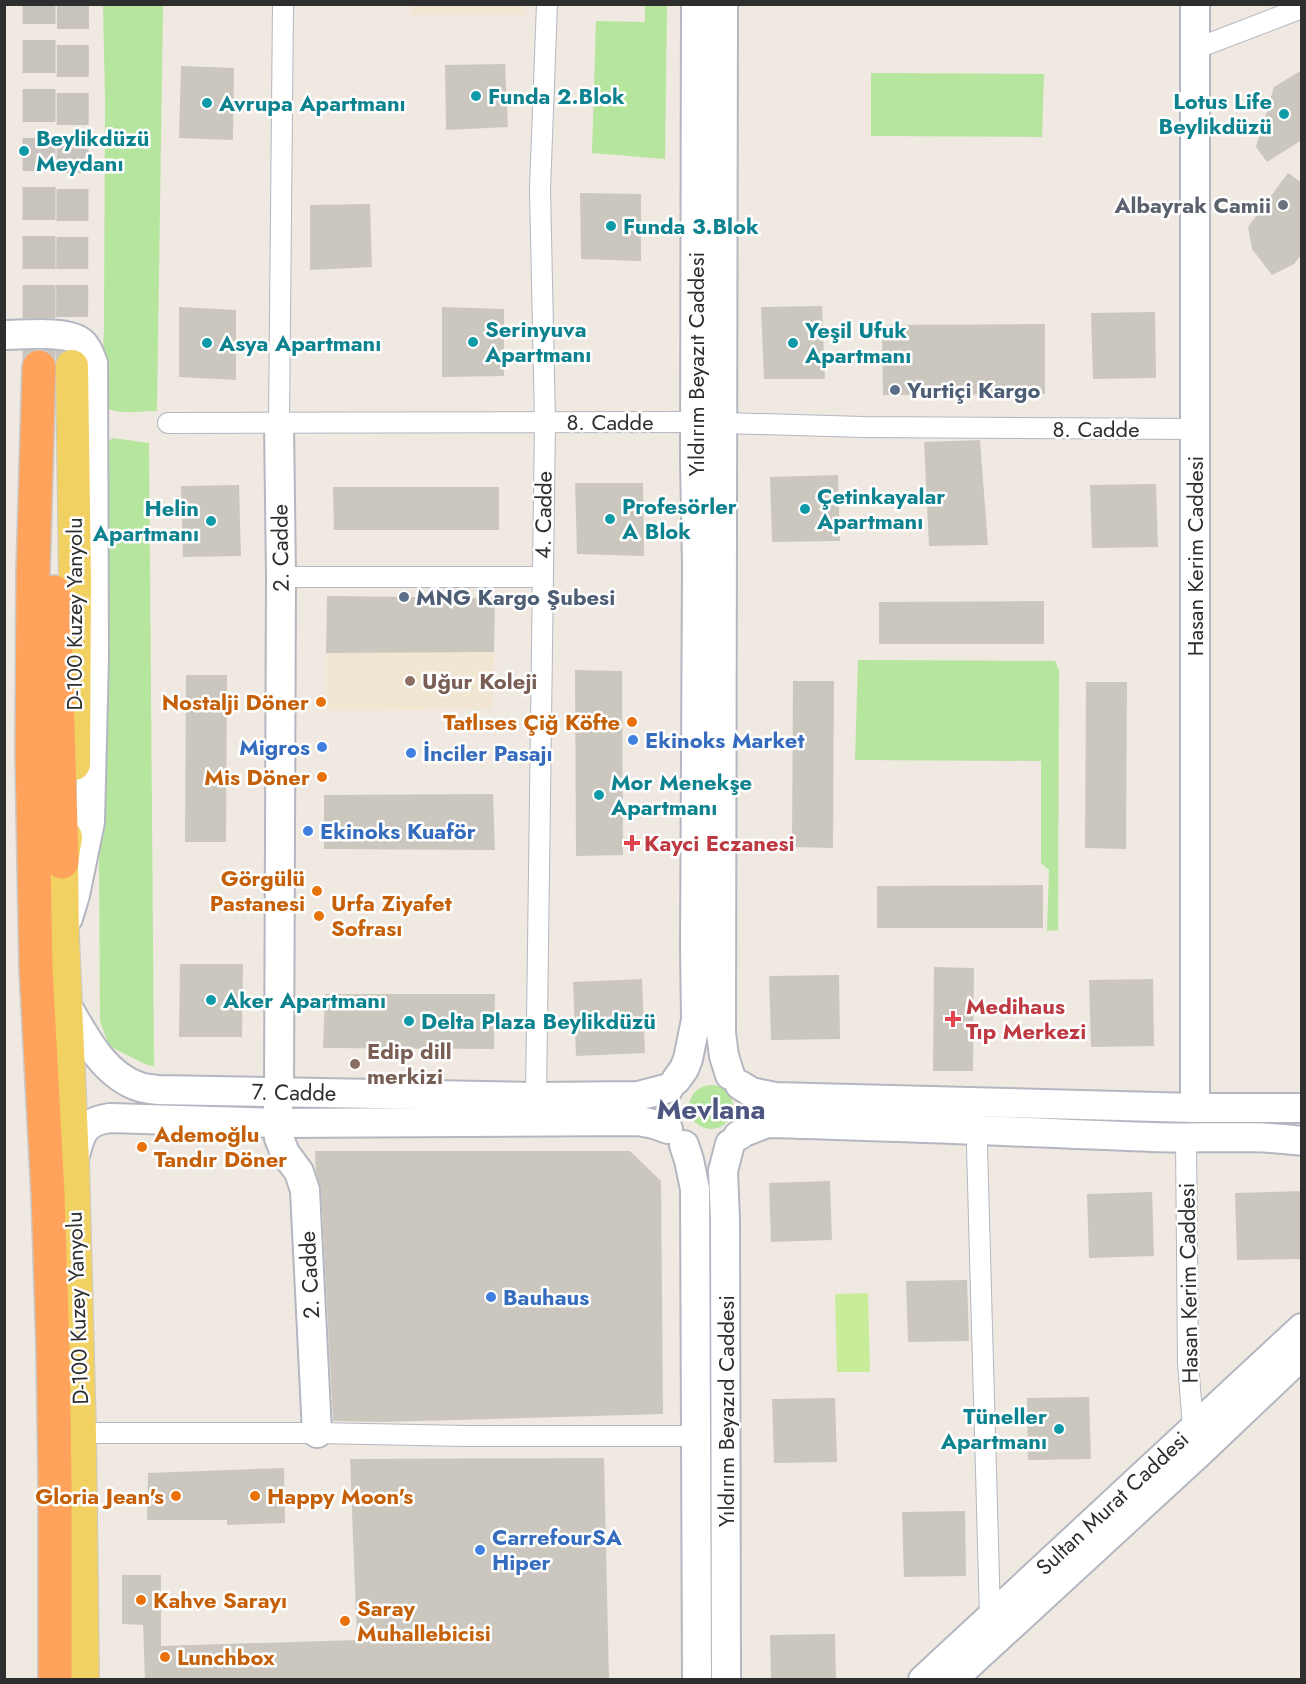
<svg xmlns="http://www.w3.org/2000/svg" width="1306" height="1684" font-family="Jost,sans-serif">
  <rect width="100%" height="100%" fill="#efe9e1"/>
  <g fill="#f0e6d1">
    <polygon points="411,5 527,5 526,15 410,15"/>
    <polygon points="327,596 495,598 493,709 327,711"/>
  </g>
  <g fill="#b6e59e">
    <path d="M103 5H163L157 411C139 411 116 416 101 405L104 327 105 100Z"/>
    <polygon points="645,5 667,5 665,159 592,153 596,21 645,22"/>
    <polygon points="871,73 1044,74 1042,137 871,136"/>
    <polygon points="113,438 149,443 154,1066 147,1065 109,1046 100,1021 99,855 102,470 103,444"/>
    <polygon points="858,660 1055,661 1059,670 1058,930 1047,931 1049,870 1041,863 1041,761 855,760"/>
    <circle cx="711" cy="1107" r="22"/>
  </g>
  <polygon fill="#c9ec9a" points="868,1293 870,1372 837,1372 835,1294"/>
  <g fill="#cbc7bf">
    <polygon points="505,64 508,127 446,130 445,65"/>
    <polygon points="181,66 234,68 233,140 179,138"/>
    <polygon points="1302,70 1302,140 1267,162 1256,147 1274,87"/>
    <polygon points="1288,173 1302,183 1302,254 1294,264 1272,275 1252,249 1248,227"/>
    <polygon points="580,193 641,194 641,261 581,259"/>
    <polygon points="370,204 372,267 310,270 310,205"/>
    <polygon points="822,306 825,379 764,379 761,307"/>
    <polygon points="179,307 236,310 236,380 179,377"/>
    <polygon points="442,307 504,309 504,376 442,377"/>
    <polygon points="1155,312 1156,378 1093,379 1091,313"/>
    <polygon points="1045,324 1045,394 883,395 882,325"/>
    <polygon points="980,440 988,545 929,546 924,442"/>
    <polygon points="838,475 840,541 772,542 770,477"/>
    <polygon points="575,483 643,483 644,556 577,554"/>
    <polygon points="1156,484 1158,547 1092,548 1090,485"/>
    <polygon points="239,485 241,556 183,557 181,486"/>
    <polygon points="333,487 499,487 499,530 334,530"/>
    <polygon points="327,596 495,598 494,652 326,653"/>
    <polygon points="1044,601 1044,644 879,644 879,602"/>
    <polygon points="575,670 622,671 623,855 576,856"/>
    <polygon points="186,675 227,675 226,842 185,842"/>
    <polygon points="793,681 834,681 833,848 792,847"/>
    <polygon points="1086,682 1127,682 1126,849 1085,848"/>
    <polygon points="493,794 495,850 324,849 324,795"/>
    <polygon points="1043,885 1043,928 877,928 877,886"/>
    <polygon points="180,964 243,964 242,1037 179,1037"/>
    <polygon points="934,967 974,968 973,1071 933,1071"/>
    <polygon points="839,975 840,1039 771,1040 769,976"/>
    <polygon points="642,979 645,1053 576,1056 573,982"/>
    <polygon points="1153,979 1154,1046 1091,1047 1089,980"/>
    <polygon points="325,994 495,994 494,1049 323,1048"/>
    <polygon points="315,1151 630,1151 661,1181 663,1414 385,1422 333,1421 321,1189 316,1171"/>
    <polygon points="830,1181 832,1240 771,1242 769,1183"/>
    <polygon points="1302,1191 1302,1259 1237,1260 1235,1193"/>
    <polygon points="1152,1192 1154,1256 1089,1258 1087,1194"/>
    <polygon points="967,1280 969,1341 908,1342 906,1281"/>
    <polygon points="1089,1397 1091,1459 1028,1460 1027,1398"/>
    <polygon points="835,1398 837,1462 774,1463 772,1399"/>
    <polygon points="604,1458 609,1680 145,1680 143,1625 122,1624 122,1575 161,1575 161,1646 357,1640 350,1459"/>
    <polygon points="284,1468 285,1523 227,1525 227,1520 147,1520 148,1473"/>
    <polygon points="965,1511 966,1576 904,1577 902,1512"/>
    <polygon points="835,1634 836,1680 771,1680 770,1635"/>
  </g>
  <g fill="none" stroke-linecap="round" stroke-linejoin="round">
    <polyline stroke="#c8c4bd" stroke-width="32" stroke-dasharray="32 16" stroke-linecap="butt" points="72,365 73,4"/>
    <polyline stroke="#c8c4bd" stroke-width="33" stroke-dasharray="33 16" stroke-linecap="butt" points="39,367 39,4"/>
    <defs>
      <g id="street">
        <polyline points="1195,49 1302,8"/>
        <polyline points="168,423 695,422"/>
        <polyline points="279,423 283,4"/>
        <polyline points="723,423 863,427 1195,429"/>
        <polyline points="281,577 542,577"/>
        <polyline points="536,1097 545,422 540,189 547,4"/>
        <polyline points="978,1130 977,1147 990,1616"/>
        <polyline points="1186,1139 1188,1362 1193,1428"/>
        <polyline points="80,1433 317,1433 466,1436 695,1436"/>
      </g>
      <g id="secondary">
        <polyline points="723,4 721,1033 724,1056 730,1075"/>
        <path d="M4 335C23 335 67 330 81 342 87 347 90 355 93 363L94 657 90 822 75 895 68 918"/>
        <polyline points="279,423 281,577 279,1092 277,1123 279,1138 285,1153 299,1172 305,1190 317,1433"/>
        <path d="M66 1004C84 1035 103 1075 140 1087 146 1089 152 1089 158 1090L536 1097 638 1096 669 1088"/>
        <polyline points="676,1080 684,1069 688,1059 696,1020 695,946 697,566 695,461 696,4"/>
        <polyline points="740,1085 751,1092 775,1097 1195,1108 1302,1108"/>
        <polyline points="1195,1108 1195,4"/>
        <path d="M738 1136 744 1132 767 1123C895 1126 1023 1132 1151 1137 1201 1139 1252 1134 1302 1141"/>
        <polyline points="684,1145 689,1160 695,1189 697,1680"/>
        <path d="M73 1162C81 1136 80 1122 110 1118L277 1123 638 1121 654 1124 668 1129"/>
        <polyline points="726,1680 725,1219 723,1171 730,1144"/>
        <polyline points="923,1680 1302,1328"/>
        <polyline points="952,1680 1201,1451 1302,1355"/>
      </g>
      <g id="primary">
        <polyline points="72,366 75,581 74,764"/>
        <polyline points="66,837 62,862 63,937 73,1162 80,1433 83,1680"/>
      </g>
      <g id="highway">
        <polyline points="39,367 33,574 32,754 36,968 48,1194 53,1346 55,1479 55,1680"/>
        <polyline points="54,592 62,862"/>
      </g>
    </defs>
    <use href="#street" stroke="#b4b7c1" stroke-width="22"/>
    <use href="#secondary" stroke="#b4b7c1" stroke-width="32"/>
    <use href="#primary" stroke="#c9c9c9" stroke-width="34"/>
    <use href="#highway" stroke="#c9c9c9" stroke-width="36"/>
    <use href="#street" stroke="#fff" stroke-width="20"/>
    <use href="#secondary" stroke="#fff" stroke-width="28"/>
    <use href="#primary" stroke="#f2d163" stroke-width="32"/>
    <use href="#highway" stroke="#ffa35c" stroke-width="33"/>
  </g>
  <g fill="#0f9aa8" stroke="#fff" stroke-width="2">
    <circle cx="476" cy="96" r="6"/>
    <circle cx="207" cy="103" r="6"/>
    <circle cx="1284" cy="114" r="6"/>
    <circle cx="24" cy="151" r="6"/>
    <circle cx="611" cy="226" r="6"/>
    <circle cx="473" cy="342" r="6"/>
    <circle cx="207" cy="343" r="6"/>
    <circle cx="793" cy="343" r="6"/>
    <circle cx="805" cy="509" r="6"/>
    <circle cx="610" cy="519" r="6"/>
    <circle cx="211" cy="521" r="6"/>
    <circle cx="599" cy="795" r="6"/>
    <circle cx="211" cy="1000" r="6"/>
    <circle cx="409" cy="1021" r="6"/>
    <circle cx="1059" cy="1429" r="6"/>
  </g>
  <circle fill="#6b7280" stroke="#fff" stroke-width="2" cx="1283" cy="205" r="6"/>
  <g fill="#5c6f8a" stroke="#fff" stroke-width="2">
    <circle cx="895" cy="390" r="6"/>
    <circle cx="404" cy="597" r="6"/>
  </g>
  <g fill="#8d6e63" stroke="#fff" stroke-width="2">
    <circle cx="410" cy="681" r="6"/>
    <circle cx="355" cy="1064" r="6"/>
  </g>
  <g fill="#e8710a" stroke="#fff" stroke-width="2">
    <circle cx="321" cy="702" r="6"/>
    <circle cx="632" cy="722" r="6"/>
    <circle cx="322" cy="777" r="6"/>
    <circle cx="317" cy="891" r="6"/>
    <circle cx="319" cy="916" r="6"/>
    <circle cx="142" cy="1147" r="6"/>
    <circle cx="176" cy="1496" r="6"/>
    <circle cx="255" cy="1496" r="6"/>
    <circle cx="141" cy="1600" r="6"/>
    <circle cx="345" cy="1621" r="6"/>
    <circle cx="165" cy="1657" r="6"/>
  </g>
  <g fill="#3f7fe0" stroke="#fff" stroke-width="2">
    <circle cx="633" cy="740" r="6"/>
    <circle cx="322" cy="747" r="6"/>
    <circle cx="411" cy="753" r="6"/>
    <circle cx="308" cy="831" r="6"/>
    <circle cx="491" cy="1297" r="6"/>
    <circle cx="480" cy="1550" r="6"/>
  </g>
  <g fill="#e0444e" stroke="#fff" stroke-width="2">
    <path d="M629 834h6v6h6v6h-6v6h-6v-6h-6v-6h6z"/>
    <path d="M950 1010h6v6h6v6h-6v6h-6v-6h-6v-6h6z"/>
  </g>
  <g text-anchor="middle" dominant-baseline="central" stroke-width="5" stroke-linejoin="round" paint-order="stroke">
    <g font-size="22" font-weight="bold" fill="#0d838f" stroke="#fff" text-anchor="start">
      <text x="488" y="96">Funda 2.Blok</text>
      <text x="1272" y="101" text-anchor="end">Lotus Life<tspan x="1272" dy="25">Beylikdüzü</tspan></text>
      <text x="219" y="103">Avrupa Apartmanı</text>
      <text x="36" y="138">Beylikdüzü<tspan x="36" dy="25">Meydanı</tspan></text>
      <text x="623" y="226">Funda 3.Blok</text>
      <text x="485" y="329">Serinyuva<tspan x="485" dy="25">Apartmanı</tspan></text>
      <text x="805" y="330">Yeşil Ufuk<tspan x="805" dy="25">Apartmanı</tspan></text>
      <text x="219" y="343">Asya Apartmanı</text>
      <text x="817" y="496">Çetinkayalar<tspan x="817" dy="25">Apartmanı</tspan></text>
      <text x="622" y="506">Profesörler<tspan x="622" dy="25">A Blok</tspan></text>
      <text x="199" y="508" text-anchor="end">Helin<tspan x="199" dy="25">Apartmanı</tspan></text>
      <text x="611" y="782">Mor Menekşe<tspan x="611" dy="25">Apartmanı</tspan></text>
      <text x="223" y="1000">Aker Apartmanı</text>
      <text x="421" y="1021">Delta Plaza Beylikdüzü</text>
      <text x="1047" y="1416" text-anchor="end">Tüneller<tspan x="1047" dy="25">Apartmanı</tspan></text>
    </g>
    <g font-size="22" font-weight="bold" fill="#5b616d" stroke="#fff" text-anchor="end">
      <text x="1271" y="205">Albayrak Camii</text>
    </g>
    <g font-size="22" fill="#2e2e2e" stroke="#fff">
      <text transform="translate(696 364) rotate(-90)">Yıldırım Beyazıt Caddesi</text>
      <text x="610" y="422">8. Cadde</text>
      <text x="1096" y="429">8. Cadde</text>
      <text transform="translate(543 515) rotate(-89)">4. Cadde</text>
      <text transform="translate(280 548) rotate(-91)">2. Cadde</text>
      <text transform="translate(1195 556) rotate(-90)">Hasan Kerim Caddesi</text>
      <text transform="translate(74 614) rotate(-90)">D-100 Kuzey Yanyolu</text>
      <text transform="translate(294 1092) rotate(1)">7. Cadde</text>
      <text transform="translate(309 1275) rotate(-93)">2. Cadde</text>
      <text transform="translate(1188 1283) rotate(-91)">Hasan Kerim Caddesi</text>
      <text transform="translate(77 1308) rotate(-92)">D-100 Kuzey Yanyolu</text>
      <text transform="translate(726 1411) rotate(-90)">Yıldırım Beyazıd Caddesi</text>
      <text transform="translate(1112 1503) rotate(-43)">Sultan Murat Caddesi</text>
    </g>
    <g font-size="22" font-weight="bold" fill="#4e5e75" stroke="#fff" text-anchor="start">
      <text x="907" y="390">Yurtiçi Kargo</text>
      <text x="416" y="597">MNG Kargo Şubesi</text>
    </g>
    <g font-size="22" font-weight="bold" fill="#785e54" stroke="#fff" text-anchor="start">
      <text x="422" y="681">Uğur Koleji</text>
      <text x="367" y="1051">Edip dill<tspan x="367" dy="25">merkizi</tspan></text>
    </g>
    <g font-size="22" font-weight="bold" fill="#c56008" stroke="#fff" text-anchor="start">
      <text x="309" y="702" text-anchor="end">Nostalji Döner</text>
      <text x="620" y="722" text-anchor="end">Tatlıses Çiğ Köfte</text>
      <text x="310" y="777" text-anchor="end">Mis Döner</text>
      <text x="305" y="878" text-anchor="end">Görgülü<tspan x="305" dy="25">Pastanesi</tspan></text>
      <text x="331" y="903">Urfa Ziyafet<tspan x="331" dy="25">Sofrası</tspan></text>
      <text x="154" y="1134">Ademoğlu<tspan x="154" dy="25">Tandır Döner</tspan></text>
      <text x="164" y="1496" text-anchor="end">Gloria Jean's</text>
      <text x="267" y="1496">Happy Moon's</text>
      <text x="153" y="1600">Kahve Sarayı</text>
      <text x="357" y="1608">Saray<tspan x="357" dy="25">Muhallebicisi</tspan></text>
      <text x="177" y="1657">Lunchbox</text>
    </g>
    <g font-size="22" font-weight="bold" fill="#366cbe" stroke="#fff" text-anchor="start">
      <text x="645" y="740">Ekinoks Market</text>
      <text x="310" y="747" text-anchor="end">Migros</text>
      <text x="423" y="753">İnciler Pasajı</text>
      <text x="320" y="831">Ekinoks Kuaför</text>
      <text x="503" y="1297">Bauhaus</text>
      <text x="492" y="1537">CarrefourSA<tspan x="492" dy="25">Hiper</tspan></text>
    </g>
    <g font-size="22" font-weight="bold" fill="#be3a42" stroke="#fff" text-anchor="start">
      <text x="644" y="843">Kayci Eczanesi</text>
      <text x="966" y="1006">Medihaus<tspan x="966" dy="25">Tıp Merkezi</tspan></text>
    </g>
    <g font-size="28" font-weight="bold" fill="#4d5680" stroke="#fff">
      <text x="711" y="1109">Mevlana</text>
    </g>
  </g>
  <rect width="1306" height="1684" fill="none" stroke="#2e2e2e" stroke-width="12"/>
</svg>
